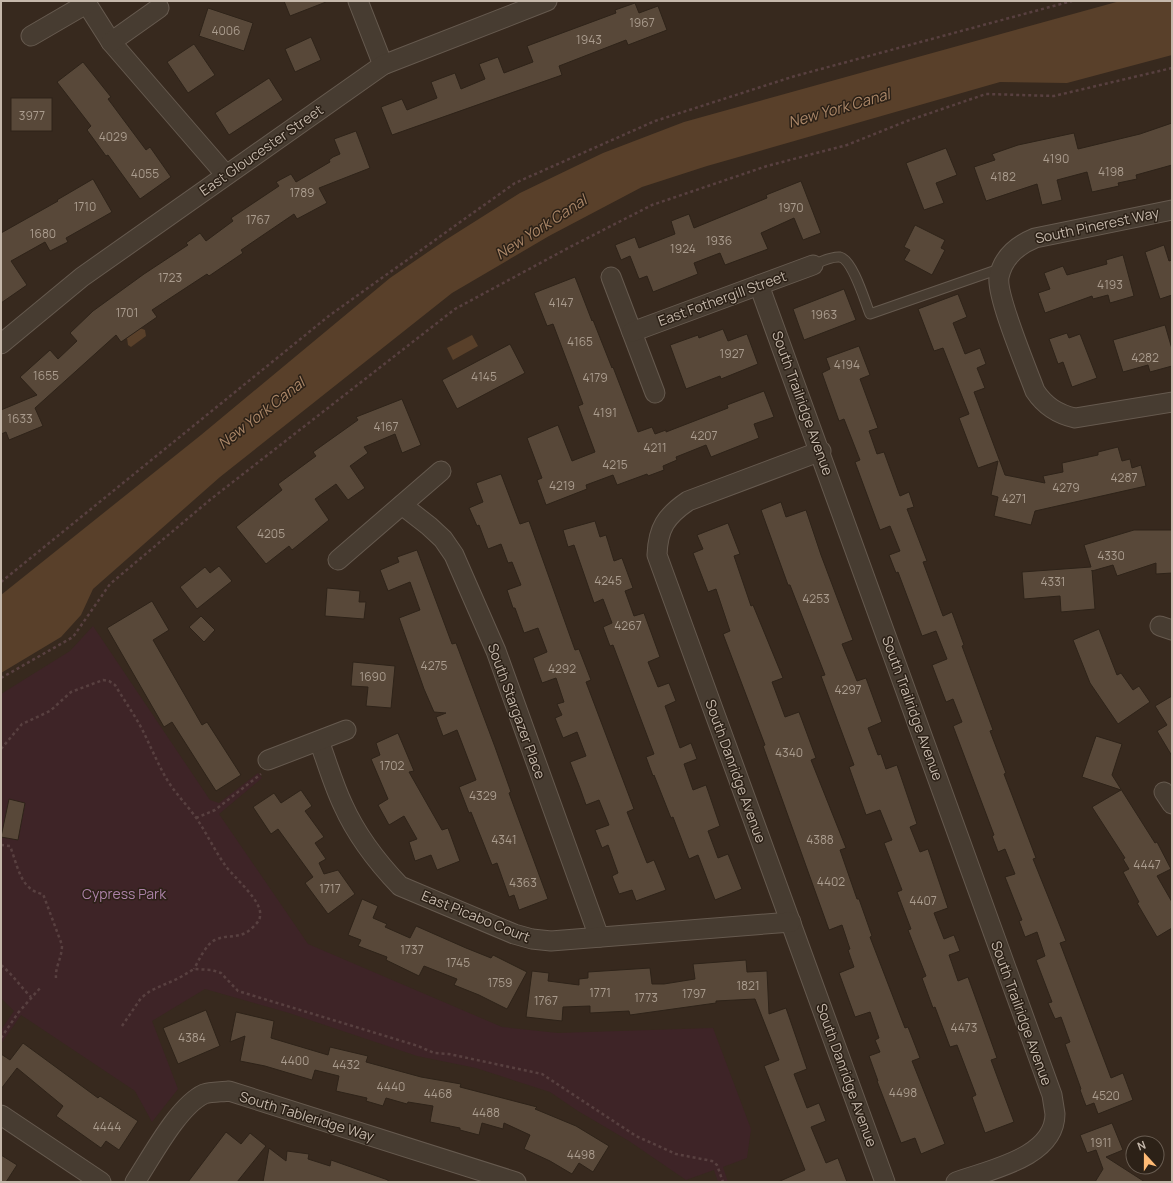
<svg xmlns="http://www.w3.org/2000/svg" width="1173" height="1183" font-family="Manrope,sans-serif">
  <rect width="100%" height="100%" fill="#37291e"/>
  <polygon fill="#3e2427" points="93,626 210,800 219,803 258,773 262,778 219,814 308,944 502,1027 558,1033 713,1028 751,1129 747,1158 723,1167 728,1182 718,1182 714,1170 686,1180 629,1141 578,1111 550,1092 476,1068 417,1056 289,1013 205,989 152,1021 178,1089 152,1122 135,1091 21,1015 1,1044 1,1030 14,1011 1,998 1,694 70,651"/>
  <g fill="#59402a">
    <polygon points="1120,1 1172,1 1172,55 1067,83 1000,82 707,166 642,187 549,236 452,293 220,477 93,589 81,615 61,637 1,673 1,595 201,435 390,278 444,241 520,193 603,153 684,122"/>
    <polygon points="140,328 145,330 146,336 131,347 128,345 127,338"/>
    <polygon points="472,335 478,346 453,360 447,348"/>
  </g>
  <g fill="#584839" stroke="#2e2319">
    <polygon points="284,1 326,1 326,2 290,16"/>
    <polygon points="635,3 639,13 658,6 667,30 628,45 626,40 559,66 562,75 392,135 381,107 402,99 407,110 437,98 431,82 455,73 461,89 485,79 479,64 498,57 504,73 533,62 527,46 616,13 615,10"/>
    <polygon points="208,8 253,23 244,51 199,36"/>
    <polygon points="311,37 321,60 295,72 285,49"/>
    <polygon points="194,44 215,75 188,93 167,62"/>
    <polygon points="83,62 111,97 108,99 146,150 150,147 171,177 140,199 108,155 106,156 87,130 91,126 57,82"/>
    <polygon points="269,78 283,100 229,135 215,113"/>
    <rect x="11" y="98" width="41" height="33"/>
    <polygon points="1172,123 1172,165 1136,175 1137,179 1118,183 1119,186 1092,192 1087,172 1057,180 1062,200 1042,205 1037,184 986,201 974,167 995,160 992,154 1018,145 1074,133 1078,149 1140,134"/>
    <polygon points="356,131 370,168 319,188 327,203 297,219 294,214 241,250 243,253 209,276 207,274 152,310 157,317 121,342 116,335 35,408 43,426 9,440 6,432 1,434 1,410 37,395 20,377 50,350 58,359 77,341 70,333 93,311 144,274 188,245 186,243 200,233 206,241 233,221 231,218 279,186 276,182 291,174 296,182 330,162 329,160 333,157 340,154 334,139"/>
    <polygon points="946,148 957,175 936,183 944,203 924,210 906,163"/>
    <polygon points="93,179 112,212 66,238 68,242 50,251 45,242 11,261 27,285 1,303 1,233 58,201 57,200"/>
    <polygon points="801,181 821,233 803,240 794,218 761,233 768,249 725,265 720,253 694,263 698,274 653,292 647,276 639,279 630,256 621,260 615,245 635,237 639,248 675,234 671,221 689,214 694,228 767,198 766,195"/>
    <polygon points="915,225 945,240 941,248 945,250 932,275 904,260 910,250 904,247"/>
    <polygon points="1164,245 1169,261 1172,260 1172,295 1160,299 1145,252"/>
    <polygon points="1123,255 1134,296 1110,303 1108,295 1093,299 1092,296 1045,313 1038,293 1050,289 1044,273 1063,266 1067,275 1107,264 1106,260"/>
    <polygon points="575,277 592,321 593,320 612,368 613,367 638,432 652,427 655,434 666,430 666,432 728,408 727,405 764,391 774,417 754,424 759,438 711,457 706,445 676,457 677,460 663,466 664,470 648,476 647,474 617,485 613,475 586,485 587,489 546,505 537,480 542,478 527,438 558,425 572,461 595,452 578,406 583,404 570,369 553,324 547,326 534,293"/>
    <polygon points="844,289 856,320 804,340 793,309"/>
    <polygon points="958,294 967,317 953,323 965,354 980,348 986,364 977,368 985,388 974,392 1005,475 1045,483 1043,476 1063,472 1062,463 1098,455 1098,452 1118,447 1122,461 1130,459 1132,468 1141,465 1146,486 1035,511 1031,525 994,516 998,497 991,495 998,461 978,468 959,418 969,414 943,348 934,351 918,309"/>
    <polygon points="1165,325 1172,349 1172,366 1150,372 1148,365 1123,372 1113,340"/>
    <polygon points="723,329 728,341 747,334 758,364 721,379 720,376 686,389 670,345 698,335 699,338"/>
    <polygon points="1067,333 1069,338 1080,334 1097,378 1072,387 1063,362 1058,364 1049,339"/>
    <polygon points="510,344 525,373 457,409 442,380"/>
    <polygon points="859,346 870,375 860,379 878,428 869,431 877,454 884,452 900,496 909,492 914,507 907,509 927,561 923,562 943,616 952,612 964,645 962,646 993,730 990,731 1006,773 1004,774 1036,858 1033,859 1066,941 1060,943 1111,1078 1123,1073 1133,1100 1098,1114 1094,1103 1086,1106 1080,1090 1081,1089 1065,1044 1070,1042 1061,1017 1055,1019 1048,1003 1052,1002 1036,960 1045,956 1037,932 1025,937 1019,921 1022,920 1005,877 1015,874 1005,849 998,852 992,836 994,835 953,726 962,722 953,699 946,702 932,665 947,659 936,631 922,636 898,572 896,573 889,555 900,551 890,526 880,530 855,462 860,460 844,419 839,421 822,373 830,369 826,358"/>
    <polygon points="402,399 421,445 402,453 395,434 364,447 368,453 350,466 365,488 348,500 336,484 315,499 329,520 292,550 289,546 266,564 236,527 282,490 278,484 316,456 313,452 358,420 356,417"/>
    <polygon points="501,474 520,524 529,521 575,650 579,649 591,680 586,682 634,809 627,812 647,863 654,860 666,890 636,901 632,890 619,894 612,876 618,873 608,845 602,848 595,830 609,825 599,800 586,805 580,788 570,762 586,756 577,732 563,738 555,718 562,715 557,704 564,702 556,678 542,683 533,658 547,652 538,628 524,633 515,608 513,608 507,590 521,585 512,562 508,563 501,544 488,549 479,525 477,526 469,508 483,502 476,483"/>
    <polygon points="781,502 786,517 806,510 821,555 853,640 842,644 857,681 866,678 882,722 868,728 878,755 881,754 886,769 897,765 917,824 910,827 920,852 928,849 948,908 934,913 944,939 954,935 960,951 949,955 958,981 968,977 997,1058 991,1060 1014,1122 985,1133 972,1097 976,1095 957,1045 950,1047 935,1007 933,1008 922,978 926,976 908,930 911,929 897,892 902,890 884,843 892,840 880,810 866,815 849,767 854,765 821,676 825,675 790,585 788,585 761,510"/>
    <polygon points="595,521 600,537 606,535 614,561 622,558 633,588 625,591 634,616 644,613 660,657 648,662 658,687 669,683 676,701 665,706 680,748 691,743 697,759 684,764 693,790 706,785 720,826 708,831 718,858 728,854 742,889 715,900 698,855 689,859 673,817 671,818 654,775 653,776 646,757 654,754 613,645 610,646 603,627 612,623 603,599 594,603 574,545 568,547 563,530"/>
    <polygon points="728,523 740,554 734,556 751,606 753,605 783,678 772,682 785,717 799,712 816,758 811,760 846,848 840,850 857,899 859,899 872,936 870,937 905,1028 908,1027 920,1058 912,1061 945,1144 921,1154 915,1138 901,1143 877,1081 878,1081 869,1056 880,1052 875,1040 879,1038 870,1012 855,1017 839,973 854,967 848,950 850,949 842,925 829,930 763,746 765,745 723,634 730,631 716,589 708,592 693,553 703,549 697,535"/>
    <polygon points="1134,530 1172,530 1172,573 1156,574 1156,563 1117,576 1113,565 1092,571 1092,570 1095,609 1061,612 1060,596 1024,599 1022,572 1091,567 1084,545"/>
    <polygon points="417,550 452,644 456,643 495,747 511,792 509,793 548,899 519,910 514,895 509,897 497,863 492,865 471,812 469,813 459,787 476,780 457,730 443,736 436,717 446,713 434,712 424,689 399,618 420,610 410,582 388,591 380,570 399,562 397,557"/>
    <polygon points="219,566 232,581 197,609 180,587 205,567 210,573"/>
    <polygon points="327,588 360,591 359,602 366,602 364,619 325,616"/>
    <polygon points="152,601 169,630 153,640 202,725 207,722 241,775 216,791 172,722 164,727 107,628"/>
    <polygon points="201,616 215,630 204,642 189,627"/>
    <polygon points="1099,629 1117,675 1121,673 1133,690 1139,686 1150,702 1118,724 1090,683 1073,640"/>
    <polygon points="353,662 395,666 391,708 366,706 368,687 351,686"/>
    <polygon points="1172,696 1172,756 1157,731 1167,725 1155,706"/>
    <polygon points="398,733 414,771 409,772 442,830 448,828 460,861 437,870 431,855 415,861 409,842 417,839 404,816 389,825 378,805 388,799 371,759 380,755 376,743"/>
    <polygon points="1096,736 1122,744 1112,775 1155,843 1157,842 1171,869 1157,876 1172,902 1172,928 1157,937 1137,903 1139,902 1123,872 1129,869 1123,859 1125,858 1092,807 1121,790 1082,777"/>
    <polygon points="301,790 312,806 305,811 324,837 315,843 326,859 319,863 324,874 338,870 355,894 328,914 305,883 313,877 278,829 271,834 253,807 274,793 281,803"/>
    <polygon points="9,799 25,803 18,840 1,837"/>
    <polygon points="362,899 378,906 373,918 387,924 385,927 410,938 416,926 466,948 491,958 493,955 527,972 507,1009 479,995 454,985 457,979 424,966 419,976 386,960 387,957 358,946 361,940 348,935"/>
    <polygon points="746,960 747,972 767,971 769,1014 786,1008 807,1069 794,1074 807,1108 819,1103 826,1121 811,1127 826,1163 838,1158 847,1182 778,1182 805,1170 764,1066 779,1060 755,999 716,1001 716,1003 630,1015 629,1011 590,1013 590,1006 563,1007 562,1021 526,1017 532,971 549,973 548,981 579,985 579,979 588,978 588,972 650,968 652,984 664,984 695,979 693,964"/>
    <polygon points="206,1010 220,1046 178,1064 163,1028"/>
    <polygon points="236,1012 274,1021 271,1038 328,1055 330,1047 368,1056 366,1062 421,1077 461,1084 460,1087 537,1107 535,1109 576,1126 609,1146 593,1172 579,1163 572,1174 550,1161 524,1149 530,1135 504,1123 503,1129 482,1123 479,1135 460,1130 460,1128 430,1122 433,1106 408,1102 407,1104 386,1098 383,1106 366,1101 367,1098 336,1091 339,1076 315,1070 312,1080 265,1066 240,1061 245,1036 230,1042"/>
    <polygon points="23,1043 98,1098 100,1096 138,1121 119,1150 106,1141 101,1148 56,1116 63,1106 17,1068 1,1089 1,1054 10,1060"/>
    <polygon points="1112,1123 1123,1150 1106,1157 1145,1182 1095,1182 1103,1169 1096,1150 1087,1153 1080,1135"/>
    <polygon points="226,1132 241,1144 250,1133 266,1146 237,1182 188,1182"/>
    <polygon points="269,1148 286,1161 287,1151 309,1154 308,1159 330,1166 331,1160 388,1180 388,1182 263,1182"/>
    <polygon points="1,1155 17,1165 6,1182 1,1182"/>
  </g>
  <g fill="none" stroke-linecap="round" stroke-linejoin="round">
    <defs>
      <path id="lane" d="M813 265C820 262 831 256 840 257 853 260 865 302 870 314L1002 268"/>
      <g id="street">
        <polyline points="85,1 111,42 226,175"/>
        <polyline points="358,1 383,65"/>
        <polyline points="31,36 86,4"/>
        <polyline points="111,42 159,8"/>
        <path d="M1172 210 1035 238C1018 245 1003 257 999 277 996 296 1027 369 1035 391 1045 406 1057 414 1075 418L1172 402"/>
        <polyline points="611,277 655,393"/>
        <path d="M759 285 1052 1095C1053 1101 1054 1108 1055 1114 1055 1158 988 1170 956 1182"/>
        <polyline points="632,332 813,265"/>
        <polyline points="1,344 82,277 383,65 547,1"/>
        <path d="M821 451 688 501C666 516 658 528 657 555L885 1182"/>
        <polyline points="402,505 429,526 443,539 454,555 496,651 599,937"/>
        <polyline points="338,560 441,471"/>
        <polyline points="1160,626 1172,630"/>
        <path d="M319 741C327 762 333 784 343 805 356 834 378 863 400 886L514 934 532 939 551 941 791 922"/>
        <polyline points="268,760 346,730"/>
        <polyline points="1164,792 1172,804"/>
        <polyline points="1,1115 101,1182"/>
        <path d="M135 1182C151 1158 178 1106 204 1094 211 1092 222 1092 229 1091L516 1182"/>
      </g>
    </defs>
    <use href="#lane" stroke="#665a4f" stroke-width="11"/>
    <use href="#street" stroke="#665a4f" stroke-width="21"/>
    <g stroke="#584040" stroke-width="2.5" stroke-dasharray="3 3" stroke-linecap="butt">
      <polyline points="1,582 330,315 515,183 655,121 795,76 1072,1"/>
      <polyline points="1,678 73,637 110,584 211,499 455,309 570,247 652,205 767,166 847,145 907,121 986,94 1054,96 1172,68"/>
      <path d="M1 749 22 724 50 711 71 692 103 680 109 681 115 685C124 700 134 714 142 729 150 745 157 762 166 778 175 793 187 805 197 819 207 834 215 851 225 865 234 878 263 901 260 916 260 920 257 923 254 926 240 941 229 933 215 940 206 944 199 960 194 969"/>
      <polyline points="196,818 215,810 261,774"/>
      <path d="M1 845 10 846C18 866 20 890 43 894L62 945C62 958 55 967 56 978"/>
      <path d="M1 965C12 974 20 986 31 997"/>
      <polyline points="122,1026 141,998 150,991 179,978 194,969 212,970 221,973 238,991 418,1046 434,1053 449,1054 542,1074 636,1136 676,1154 712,1161 717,1165 723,1182"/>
      <polyline points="1,1038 18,1013 41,987"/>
    </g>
    <use href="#lane" stroke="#473c31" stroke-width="9"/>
    <use href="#street" stroke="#473c31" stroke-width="19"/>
  </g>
  <g text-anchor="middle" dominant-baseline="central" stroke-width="3" stroke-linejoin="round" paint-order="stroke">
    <g font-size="12" fill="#aa9c8e">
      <text x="642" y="22">1967</text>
      <text x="226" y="30">4006</text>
      <text x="589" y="39">1943</text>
      <text x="32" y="115">3977</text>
      <text x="113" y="136">4029</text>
      <text x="1056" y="158">4190</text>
      <text x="1111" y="171">4198</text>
      <text x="145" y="173">4055</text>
      <text x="1003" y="176">4182</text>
      <text x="302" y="192">1789</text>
      <text x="85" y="206">1710</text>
      <text x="791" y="207">1970</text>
      <text x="258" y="219">1767</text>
      <text x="43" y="233">1680</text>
      <text x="719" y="240">1936</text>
      <text x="683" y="248">1924</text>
      <text x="170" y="277">1723</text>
      <text x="1110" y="284">4193</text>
      <text x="561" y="302">4147</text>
      <text x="127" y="312">1701</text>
      <text x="824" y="314">1963</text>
      <text x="580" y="341">4165</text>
      <text x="732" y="353">1927</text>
      <text x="1145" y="357">4282</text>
      <text x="847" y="364">4194</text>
      <text x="46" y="375">1655</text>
      <text x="484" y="376">4145</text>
      <text x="595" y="377">4179</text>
      <text x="605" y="412">4191</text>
      <text x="20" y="418">1633</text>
      <text x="386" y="426">4167</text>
      <text x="704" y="435">4207</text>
      <text x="655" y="447">4211</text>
      <text x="615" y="464">4215</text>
      <text x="1124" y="477">4287</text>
      <text x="562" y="485">4219</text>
      <text x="1066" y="487">4279</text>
      <text x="1014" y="498">4271</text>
      <text x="271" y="533">4205</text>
      <text x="1111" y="555">4330</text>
      <text x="608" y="580">4245</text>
      <text x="1053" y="581">4331</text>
      <text x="816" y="598">4253</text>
      <text x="628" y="625">4267</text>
      <text x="434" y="665">4275</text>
      <text x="562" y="668">4292</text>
      <text x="373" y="676">1690</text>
      <text x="848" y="689">4297</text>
      <text x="789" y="752">4340</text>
      <text x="392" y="765">1702</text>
      <text x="483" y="795">4329</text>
      <text x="504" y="839">4341</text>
      <text x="820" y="839">4388</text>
      <text x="1147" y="864">4447</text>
      <text x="831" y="881">4402</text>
      <text x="523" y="882">4363</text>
      <text x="330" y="888">1717</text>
      <text x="923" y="900">4407</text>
      <text x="412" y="949">1737</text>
      <text x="458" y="962">1745</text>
      <text x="500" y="982">1759</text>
      <text x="748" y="985">1821</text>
      <text x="600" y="992">1771</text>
      <text x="694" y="993">1797</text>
      <text x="646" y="997">1773</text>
      <text x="546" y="1000">1767</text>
      <text x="964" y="1027">4473</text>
      <text x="192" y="1037">4384</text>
      <text x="295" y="1060">4400</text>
      <text x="346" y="1064">4432</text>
      <text x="391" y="1086">4440</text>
      <text x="903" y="1092">4498</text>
      <text x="438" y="1093">4468</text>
      <text x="1106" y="1095">4520</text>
      <text x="486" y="1112">4488</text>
      <text x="107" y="1126">4444</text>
      <text x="1101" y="1142">1911</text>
      <text x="581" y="1154">4498</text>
    </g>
    <g font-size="14" fill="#c5b8ab" stroke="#2c2117">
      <text transform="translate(261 150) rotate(-35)">East Gloucester Street</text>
      <text transform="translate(1097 225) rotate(-12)">South Pinerest Way</text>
      <text transform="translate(722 298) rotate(-20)">East Fothergill Street</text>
      <text transform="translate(803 403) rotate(70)">South Trailridge Avenue</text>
      <text transform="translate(913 708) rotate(70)">South Trailridge Avenue</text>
      <text transform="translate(517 711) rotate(70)">South Stargazer Place</text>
      <text transform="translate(736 771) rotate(70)">South Danridge Avenue</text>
      <text transform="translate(476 916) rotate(22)">East Picabo Court</text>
      <text transform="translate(1022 1013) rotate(70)">South Trailridge Avenue</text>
      <text transform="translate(847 1075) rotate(70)">South Danridge Avenue</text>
      <text transform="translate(307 1116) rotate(17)">South Tableridge Way</text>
    </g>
    <g font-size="14" fill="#ab81a6" stroke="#2c2117">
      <text x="124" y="893">Cypress Park</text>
    </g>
    <g font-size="15" font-style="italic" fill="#ab8768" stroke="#2c2117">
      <text transform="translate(839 108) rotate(-16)">New York Canal</text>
      <text transform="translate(541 227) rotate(-33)">New York Canal</text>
      <text transform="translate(261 413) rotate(-38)">New York Canal</text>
    </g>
  </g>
  <rect width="1173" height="1183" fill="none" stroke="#c5b8ab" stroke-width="4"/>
  <g transform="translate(1145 1155) rotate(339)"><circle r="19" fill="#2c2117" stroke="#695d52"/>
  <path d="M0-3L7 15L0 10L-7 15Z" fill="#ffbb75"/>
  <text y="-6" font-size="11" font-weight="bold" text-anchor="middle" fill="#c5b8ab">N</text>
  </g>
</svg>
